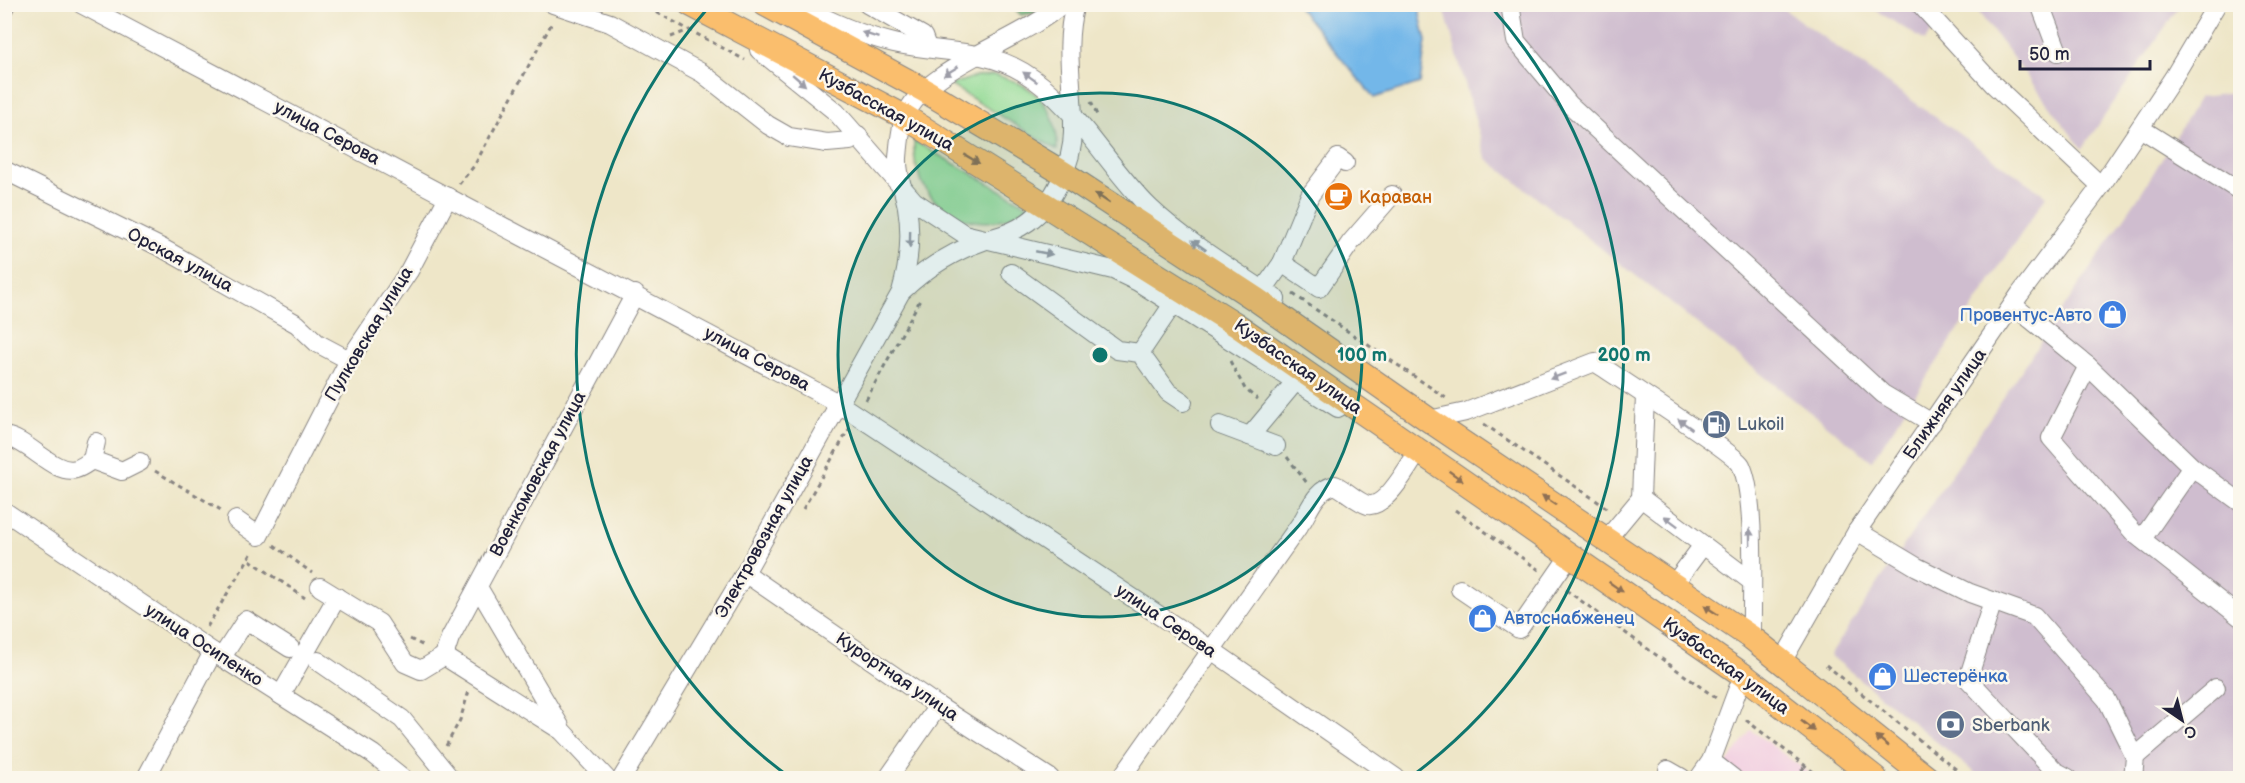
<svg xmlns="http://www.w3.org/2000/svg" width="2245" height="783" font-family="'Balsamiq Sans',sans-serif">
  <rect width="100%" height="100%" fill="#fbf7ec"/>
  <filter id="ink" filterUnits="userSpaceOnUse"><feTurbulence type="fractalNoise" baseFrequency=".0167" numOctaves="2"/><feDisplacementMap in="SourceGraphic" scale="12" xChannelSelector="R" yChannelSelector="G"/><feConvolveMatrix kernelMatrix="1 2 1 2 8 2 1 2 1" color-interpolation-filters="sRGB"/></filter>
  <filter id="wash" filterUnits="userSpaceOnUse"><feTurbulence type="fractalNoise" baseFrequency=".008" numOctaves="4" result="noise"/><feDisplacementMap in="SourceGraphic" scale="24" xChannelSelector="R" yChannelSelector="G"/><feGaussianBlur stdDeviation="1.35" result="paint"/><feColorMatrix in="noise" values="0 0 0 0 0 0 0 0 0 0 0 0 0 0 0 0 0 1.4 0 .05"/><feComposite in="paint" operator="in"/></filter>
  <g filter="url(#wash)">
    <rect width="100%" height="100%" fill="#eee6c8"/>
    <polygon fill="#f2cfe1" points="1751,730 1801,767 1815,778 1716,778"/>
    <g fill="#cfbdcf">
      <polygon points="1443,5 1778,5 2046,196 1872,461 1486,158"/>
      <polygon points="1867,5 1942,5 1945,9 1925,41"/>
      <polygon points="1973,5 2180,5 2082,149"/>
      <polygon points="2240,86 2240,778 1981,778 1830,655 2141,193 2200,97 2234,93"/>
    </g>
    <g fill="#92da94" stroke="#5a7e68" stroke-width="1.5">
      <path d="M994 75C1034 83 1059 108 1057 150L950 85 977 76Z"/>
      <path d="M914 141 1029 206C976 246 910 205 914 141Z"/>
    </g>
    <polygon fill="#75ba7e" stroke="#4c6e5c" stroke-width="1.5" points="1018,5 1047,5 1035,13 1021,15 1016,10"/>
    <polygon fill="#73b7e9" stroke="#4a6c92" stroke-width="1.5" points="1297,5 1421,5 1420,15 1426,41 1420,83 1374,98"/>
  </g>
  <g filter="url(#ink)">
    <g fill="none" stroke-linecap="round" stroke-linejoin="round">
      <defs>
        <g id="minor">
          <polyline points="81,4 838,403 1210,649 1396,778"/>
          <polyline points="553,4 610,23 702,73 768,125 789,137 827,143 850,141 858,135"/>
          <path d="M797 4C828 21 860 35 894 43 937 53 984 48 1023 72 1077 105 1105 164 1150 208 1187 243 1234 270 1276 299"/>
          <polyline points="867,4 923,36 927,47"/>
          <polyline points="1510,4 1516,41 1569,104 1883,394 1932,423"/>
          <polyline points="1920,4 1993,84 2101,186"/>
          <polyline points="2040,4 2058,52"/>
          <polyline points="4,8 6,4"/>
          <polyline points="759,50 836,112 914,201 964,234 1113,270 1138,282 1338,408"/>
          <polyline points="2140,128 2240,191"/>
          <polyline points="4,170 162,248 297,324 317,343 349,360"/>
          <polyline points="1282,263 1310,195 1338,158 1345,163"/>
          <polyline points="1011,273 1117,350 1140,353 1168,392 1183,402"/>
          <polyline points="1251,290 1263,290 1282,263 1319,288 1351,242 1392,195"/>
          <path d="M902 291C927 267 953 251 986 240 1002 235 1014 232 1028 222 1054 204 1073 162 1073 131 1074 87 1063 48 1075 4"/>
          <polyline points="2013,305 2088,366 2192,467 2240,502"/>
          <polyline points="1140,353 1173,304"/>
          <polyline points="2088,366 2051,438 2135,534 2240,617"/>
          <path d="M1424 416 1429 420 1466 412 1595 362C1614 375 1735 453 1741 465 1757 499 1751 596 1752 638"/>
          <polyline points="1220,425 1276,446"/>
          <path d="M4 436C27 438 55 476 76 469 81 468 87 463 92 460L122 471 140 462"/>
          <polyline points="1250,436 1295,382"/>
          <polyline points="92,460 96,442"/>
          <polyline points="1641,498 1751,581"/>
          <polyline points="4,511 213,652 373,754 403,778"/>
          <polyline points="236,520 259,536 349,360 409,271 448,197"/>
          <polyline points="1857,531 1917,567 1970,593 2034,616 2107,700 2135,757 2133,778"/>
          <polyline points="1607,539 1641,498 1645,396"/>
          <polyline points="2142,539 2192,467"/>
          <polyline points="745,573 938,706 1050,778"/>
          <polyline points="1674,584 1703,545"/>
          <polyline points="320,587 379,623 405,663 421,670 444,656"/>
          <polyline points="478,587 560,726"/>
          <polyline points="1460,589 1519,629 1570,555"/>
          <polyline points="1993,601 1968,679 2055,771 2068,778"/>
          <polyline points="444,656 450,638 635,294"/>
          <polyline points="444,656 562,731 606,778"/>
          <polyline points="222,657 246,620 290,648"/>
          <polyline points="1783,660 1857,531 2020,294 2101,186 2173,78 2217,4"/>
          <polyline points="318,661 402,719 450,778"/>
          <polyline points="281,695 337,597"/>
          <polyline points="2135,757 2216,688"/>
          <polyline points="1711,761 1733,778"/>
          <polyline points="1668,770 1682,778"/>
          <polyline points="146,778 213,652"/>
          <path d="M622 778 745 573 901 292C909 264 912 237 907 207 904 191 897 175 898 158 899 146 900 129 905 117 923 68 1022 41 1062 4"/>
          <polyline points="888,778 938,706"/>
          <path d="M1121 778 1303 520C1312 504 1317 490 1335 485 1346 490 1357 502 1368 505 1386 508 1410 464 1419 450"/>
          <polyline points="1699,778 1711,761 1743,675"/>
        </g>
        <g id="major">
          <polyline points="690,4 905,117 1235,324 1743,675 1875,778"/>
          <polyline points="765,4 924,90 1063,173 1257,300 1429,420 1752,638 1927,778"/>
        </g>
      </defs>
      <use href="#minor" stroke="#888482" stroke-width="20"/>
      <use href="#major" stroke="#888482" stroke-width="26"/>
      <g stroke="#888482" stroke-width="3" stroke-dasharray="4.5 4.5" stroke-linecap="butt">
        <polyline points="641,4 745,60"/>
        <polyline points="671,37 689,30"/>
        <polyline points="1091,102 1097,115"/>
        <polyline points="459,184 474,166 553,21"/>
        <polyline points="1293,294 1446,398"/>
        <polyline points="1230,361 1245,389 1257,399"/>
        <polyline points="866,400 920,300"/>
        <polyline points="1484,424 1610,510"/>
        <polyline points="1287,457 1307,483"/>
        <polyline points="155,471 221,510"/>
        <polyline points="803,509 849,429"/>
        <polyline points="1455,510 1539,570"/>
        <polyline points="274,545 312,573"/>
        <polyline points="250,560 305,598"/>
        <polyline points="1566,590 1716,698"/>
        <polyline points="207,627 253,551"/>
        <polyline points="410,639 426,647"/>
        <polyline points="1826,665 1967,778"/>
        <polyline points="1746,720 1821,778"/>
        <polyline points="446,746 460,720 469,691"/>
        <polyline points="1796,778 1805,766"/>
      </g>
      <use href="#minor" stroke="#fff" stroke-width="18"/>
      <use href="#major" stroke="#fabe6d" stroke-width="24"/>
    </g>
    <defs><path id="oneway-solid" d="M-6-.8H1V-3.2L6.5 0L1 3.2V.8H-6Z" transform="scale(1.5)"/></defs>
    <g fill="#9c9ca7">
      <use href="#oneway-solid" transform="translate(870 35) rotate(-162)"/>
      <use href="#oneway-solid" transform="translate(951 71) rotate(148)"/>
      <use href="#oneway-solid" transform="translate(1030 77) rotate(-145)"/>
      <use href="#oneway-solid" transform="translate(799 80) rotate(41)"/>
      <use href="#oneway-solid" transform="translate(910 239) rotate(91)"/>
      <use href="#oneway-solid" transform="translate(1199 245) rotate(-145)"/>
      <use href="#oneway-solid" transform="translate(1044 253) rotate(11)"/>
      <use href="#oneway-solid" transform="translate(1558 376) rotate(159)"/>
      <use href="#oneway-solid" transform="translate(1685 424) rotate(-145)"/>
      <use href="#oneway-solid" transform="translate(1671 521) rotate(-143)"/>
      <use href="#oneway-solid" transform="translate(1750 537) rotate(-91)"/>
    </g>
    <g fill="#8e7054">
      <use href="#oneway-solid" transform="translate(972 159) rotate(31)"/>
      <use href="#oneway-solid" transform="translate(1102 198) rotate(-147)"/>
      <use href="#oneway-solid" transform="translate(1456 476) rotate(35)"/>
      <use href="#oneway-solid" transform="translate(1549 500) rotate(-146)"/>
      <use href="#oneway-solid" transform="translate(1616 587) rotate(35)"/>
      <use href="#oneway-solid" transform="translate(1711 610) rotate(-146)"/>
      <use href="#oneway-solid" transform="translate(1808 726) rotate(38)"/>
      <use href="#oneway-solid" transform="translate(1882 741) rotate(-141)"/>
    </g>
  </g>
  <circle cx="1100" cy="355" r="262" fill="#0f766e" fill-opacity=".12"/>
  <g fill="none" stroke="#0f766e" stroke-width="3">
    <circle cx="1100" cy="355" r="262"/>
    <path d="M788 776A524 524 0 0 1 708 8M1492 8A524 524 0 0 1 1412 776"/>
  </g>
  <defs>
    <symbol id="cafe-disc" viewBox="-11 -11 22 22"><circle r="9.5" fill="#e8710a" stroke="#fbf7ec"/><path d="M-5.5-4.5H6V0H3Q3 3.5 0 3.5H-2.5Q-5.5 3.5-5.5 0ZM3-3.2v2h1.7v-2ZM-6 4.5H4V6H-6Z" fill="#fff"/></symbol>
    <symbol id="shop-disc" viewBox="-11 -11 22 22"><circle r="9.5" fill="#3f7fe0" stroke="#fbf7ec"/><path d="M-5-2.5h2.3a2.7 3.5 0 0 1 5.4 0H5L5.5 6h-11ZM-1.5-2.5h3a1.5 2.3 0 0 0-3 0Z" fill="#fff"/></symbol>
    <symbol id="fuel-disc" viewBox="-11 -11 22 22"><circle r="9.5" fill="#5c6f8a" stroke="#fbf7ec"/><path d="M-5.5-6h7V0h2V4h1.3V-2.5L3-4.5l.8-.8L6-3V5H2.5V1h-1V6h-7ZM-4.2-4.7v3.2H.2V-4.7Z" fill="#fff"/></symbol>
    <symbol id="bank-disc" viewBox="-11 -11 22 22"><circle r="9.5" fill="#5c6f8a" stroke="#fbf7ec"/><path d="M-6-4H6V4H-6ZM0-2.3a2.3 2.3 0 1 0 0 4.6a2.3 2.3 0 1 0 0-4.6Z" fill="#fff"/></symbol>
  </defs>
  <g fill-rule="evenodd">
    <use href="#cafe-disc" x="1322" y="180" width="33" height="33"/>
    <use href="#shop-disc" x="2096" y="298" width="33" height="33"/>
    <use href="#fuel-disc" x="1700" y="408" width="33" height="33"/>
    <use href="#shop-disc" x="1466" y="602" width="33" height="33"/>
    <use href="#shop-disc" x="1866" y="660" width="33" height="33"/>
    <use href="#bank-disc" x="1934" y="708" width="33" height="33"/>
  </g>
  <g text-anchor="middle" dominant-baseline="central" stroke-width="5" stroke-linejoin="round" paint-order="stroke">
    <g font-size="18" fill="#22223b" stroke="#fbf7ec">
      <text transform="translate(886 110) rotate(29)">Кузбасская улица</text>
      <text transform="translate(327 133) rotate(28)">улица Серова</text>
      <text transform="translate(180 260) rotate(28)">Орская улица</text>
      <text transform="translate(369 334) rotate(-59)">Пулковская улица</text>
      <text transform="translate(757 359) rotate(28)">улица Серова</text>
      <text transform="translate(1298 367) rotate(35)">Кузбасская улица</text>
      <text transform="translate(1945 404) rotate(-55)">Ближняя улица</text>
      <text transform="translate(538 474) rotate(-62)">Военкомовская улица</text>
      <text transform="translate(764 537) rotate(-61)">Электровозная улица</text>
      <text transform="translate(1166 621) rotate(34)">улица Серова</text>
      <text transform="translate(204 645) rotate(33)">улица Осипенко</text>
      <text transform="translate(1726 666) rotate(36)">Кузбасская улица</text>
      <text transform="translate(897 677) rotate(34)">Курортная улица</text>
    </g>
    <g font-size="18" fill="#c56008" stroke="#fbf7ec" text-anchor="start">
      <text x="1359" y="197">Караван</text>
    </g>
    <g font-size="18" fill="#366cbe" stroke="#fbf7ec" text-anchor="start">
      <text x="2092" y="315" text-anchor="end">Провентус-Авто</text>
      <text x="1504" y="618">Автоснабженец</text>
      <text x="1903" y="676">Шестерёнка</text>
    </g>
    <g font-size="18" fill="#4e5e75" stroke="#fbf7ec" text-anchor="start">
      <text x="1737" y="424">Lukoil</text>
      <text x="1972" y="725">Sberbank</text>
    </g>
  </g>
  <circle cx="1100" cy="355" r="9" fill="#0f766e" stroke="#fbf7ec" stroke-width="3"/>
  <g font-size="18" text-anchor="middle" font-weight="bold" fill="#0f766e" stroke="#fbf7ec" stroke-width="5" stroke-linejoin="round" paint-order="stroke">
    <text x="1362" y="361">100 m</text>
    <text x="1624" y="361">200 m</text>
  </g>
  <rect width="2245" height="783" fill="none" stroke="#fbf7ec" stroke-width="24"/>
  <g transform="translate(2182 720) rotate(145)" stroke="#fbf7ec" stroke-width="4.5" paint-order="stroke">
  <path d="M0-4.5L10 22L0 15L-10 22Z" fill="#22223b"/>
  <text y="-9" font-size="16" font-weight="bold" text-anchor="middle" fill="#22223b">С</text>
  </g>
  <path d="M2020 60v9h130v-9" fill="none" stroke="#22223b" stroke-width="3"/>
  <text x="2029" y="60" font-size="18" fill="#22223b" stroke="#fbf7ec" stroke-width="4.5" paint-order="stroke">50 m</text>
</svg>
